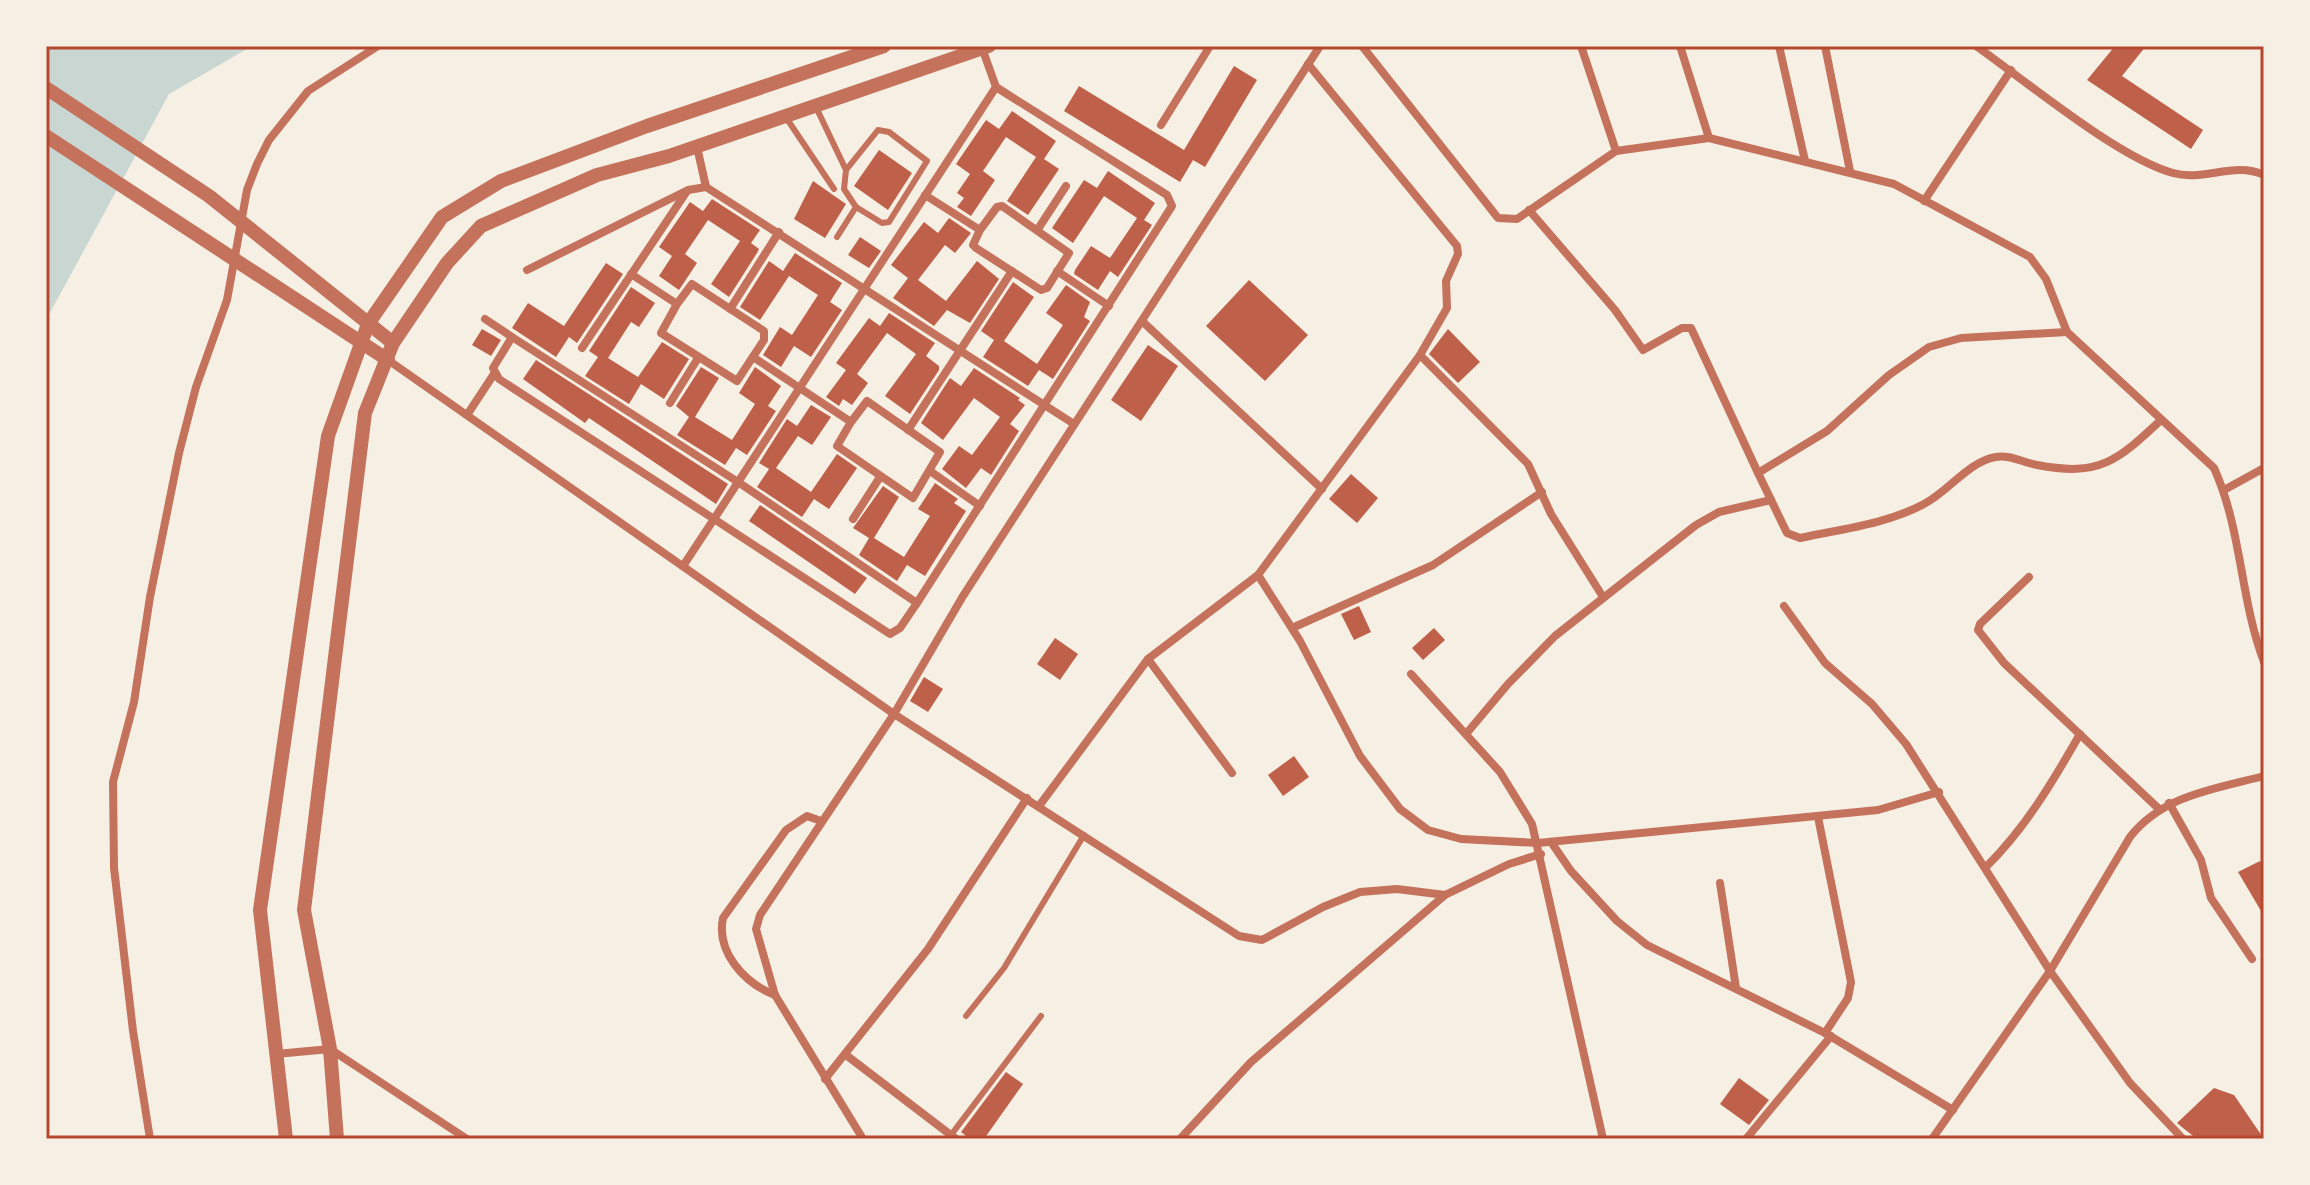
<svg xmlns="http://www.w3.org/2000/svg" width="2310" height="1185" font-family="'IBM Plex Sans',sans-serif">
  <rect width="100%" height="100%" fill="#f6efe4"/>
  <polygon fill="#c9d6d2" points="46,46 252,46 169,94 46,320"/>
  <g fill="#bf614a">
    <polygon points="2115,46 2146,46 2122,76 2203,130 2191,149 2087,80"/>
    <polygon points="1234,66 1257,80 1205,167 1193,160 1180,182 1064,111 1079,86 1184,150"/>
    <polygon points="1012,111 1056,141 1044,159 1059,169 1028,215 1007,201 1036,157 1006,137 983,171 995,180 971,216 957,207 964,198 957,193 970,174 956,164 986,120 999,129"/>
    <polygon points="879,150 912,173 888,210 854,186"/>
    <polygon points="1108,171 1155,203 1144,220 1152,225 1118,277 1110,271 1098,290 1074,274 1075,270 1091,246 1110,258 1137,218 1104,196 1073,243 1052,228 1084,180 1097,188"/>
    <polygon points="813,181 846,204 825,238 794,219"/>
    <polygon points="712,199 760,230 751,243 759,249 757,253 729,297 711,284 740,241 708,220 685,254 697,263 679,290 659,276 672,256 659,247 690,202 703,211"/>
    <polygon points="949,218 971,233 955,253 945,245 918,280 946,301 977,261 999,279 970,323 947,310 934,326 893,298 908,278 891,265 924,222 938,233"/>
    <polygon points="860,237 881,251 869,268 848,255"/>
    <polygon points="795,253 842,283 830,302 842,310 811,357 794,346 781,367 763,355 780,327 792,335 818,295 789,276 760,320 740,307 769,261 783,271"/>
    <polygon points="606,263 623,274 577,343 569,337 556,357 512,328 528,303 564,326"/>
    <polygon points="1249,280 1308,335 1265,381 1206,326"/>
    <polygon points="1013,282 1034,297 1004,341 1037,364 1063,325 1046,313 1066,285 1090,302 1084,317 1090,321 1053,379 1039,370 1028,386 983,357 994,340 981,331"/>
    <polygon points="631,287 655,303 639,327 631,322 608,358 638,377 662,342 689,359 664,399 641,384 629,404 585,376 598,357 589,351"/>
    <polygon points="889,313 935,343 926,356 939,366 939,370 910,414 885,396 916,354 887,333 857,374 868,383 852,405 843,399 839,406 826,397 846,370 836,363 869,318 880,326"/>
    <polygon points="482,329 501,340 491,356 472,345"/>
    <polygon points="1448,329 1480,362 1458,383 1429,354"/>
    <polygon points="1148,345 1178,366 1141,421 1111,400"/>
    <polygon points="536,360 728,484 716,504 589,418 585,423 523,379"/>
    <polygon points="701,367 719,378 695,417 732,440 755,404 739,393 755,367 781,386 768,406 776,411 747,455 736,448 725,465 677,435 689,417 676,406"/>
    <polygon points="974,368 1020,398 1018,400 1025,405 1010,424 1019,431 991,475 981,468 966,488 942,469 959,446 972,455 1000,417 974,398 943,440 921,423 950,378 961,386"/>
    <polygon points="811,405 831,417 812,445 798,436 776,468 811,492 837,454 857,468 829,509 814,499 802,517 757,487 769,469 759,463 787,419 797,426"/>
    <polygon points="1351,474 1378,498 1357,523 1329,499"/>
    <polygon points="935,483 958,499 954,503 966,511 925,576 907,565 897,581 859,555 869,538 853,528 883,486 899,497 874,538 904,557 930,516 918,509"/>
    <polygon points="760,505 867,578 855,594 749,521"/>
    <polygon points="1359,606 1371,632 1354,640 1341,614"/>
    <polygon points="1434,628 1445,640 1423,660 1412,648"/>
    <polygon points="1055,638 1078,654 1060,680 1037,664"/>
    <polygon points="924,677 943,689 928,712 910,701"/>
    <polygon points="1294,756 1309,777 1283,796 1268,775"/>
    <polygon points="2260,861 2264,868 2264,916 2238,872"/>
    <polygon points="1006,1072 1023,1084 984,1139 970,1139 961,1132"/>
    <polygon points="1739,1078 1769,1100 1749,1125 1720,1104"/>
    <polygon points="2214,1088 2234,1095 2264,1139 2197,1139 2183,1128 2177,1123"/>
  </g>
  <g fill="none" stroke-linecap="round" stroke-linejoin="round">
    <g stroke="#c5725c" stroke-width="6">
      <polyline points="815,105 846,170 878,130 889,132 927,161 889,222 882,223 856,207 837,237"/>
      <polyline points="785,116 834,189"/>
      <polyline points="846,170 844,189 856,207"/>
      <polyline points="966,1016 1004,968 1084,835"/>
      <polyline points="951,1135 1041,1016"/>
    </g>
    <g stroke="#c5725c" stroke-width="8">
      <path d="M1362 46 1498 218 1517 219 1616 151 1709 138 1894 184 2030 257 2046 279 2067 332 2214 468C2242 530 2240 599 2264 662"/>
      <polyline points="1581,46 1616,151"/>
      <polyline points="1680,46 1709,138"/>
      <polyline points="1779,46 1805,161"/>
      <polyline points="1825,46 1850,171"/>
      <path d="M1976 46C2026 81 2118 158 2173 173 2203 182 2234 161 2264 175"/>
      <polyline points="982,48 996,87 1167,195 1172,206 917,603 900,628 890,634 714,519 996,87"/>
      <polyline points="1308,64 1457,246 1458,254 1446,281 1447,308 1420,355"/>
      <polyline points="1161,125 1210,46"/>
      <polyline points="697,147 706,187"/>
      <polyline points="925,195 980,230 997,207 1002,206 1069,253 1047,288 1041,290 976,248 973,245 980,230"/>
      <polyline points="1924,201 2011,70"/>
      <polyline points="1529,210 1615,310 1643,350 1682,328 1691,328 1758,473"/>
      <polyline points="1038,229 1066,186"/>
      <polyline points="527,270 688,190 706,187 1074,424"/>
      <polyline points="1057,271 1109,306"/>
      <polyline points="631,274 677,304 692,284 764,331 764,340 737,381 661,333 677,304"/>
      <polyline points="730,309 779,232"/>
      <polyline points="485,319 512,337 493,368 499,379 714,519 683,566"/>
      <polyline points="1143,322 1322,489"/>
      <path d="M2067 332 1961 338 1929 347 1889 375 1827 431 1758 473 1787 533 1800 538C1841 529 1887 524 1924 504 1948 492 1969 461 1996 457 2009 454 2024 463 2037 465 2100 477 2117 461 2161 420"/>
      <polyline points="512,337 738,482 917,603"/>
      <polyline points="582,348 687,191"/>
      <polyline points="753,357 851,422 867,401 940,452 913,498 837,446 851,422"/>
      <polyline points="388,360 894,714 1239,936 1262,940 1323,907 1360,892 1397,889 1445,895 1509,864 1541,854"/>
      <polyline points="670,403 698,358"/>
      <polyline points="467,415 494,374"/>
      <polyline points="908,430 1012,271"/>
      <polyline points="930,471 980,506"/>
      <polyline points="2224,490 2264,468"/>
      <polyline points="853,519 880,477"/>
      <polyline points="1258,575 1420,355 1528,464 1551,514 1603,597"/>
      <polyline points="2029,577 1980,624 1978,630 2004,663 2158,808"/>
      <polyline points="1784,606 1825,663 1872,704 1906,744 2050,971 2130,1083 2183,1139"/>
      <polyline points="1292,628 1433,565 1542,492"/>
      <polyline points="1148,659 1232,773"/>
      <polyline points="1411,674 1500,772 1532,824 1603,1139"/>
      <polyline points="1466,734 1508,684 1555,636 1696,525 1719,512 1771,500"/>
      <polyline points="2169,803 2201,860 2211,898 2252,959"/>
      <polyline points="1039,806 1148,659 1258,575 1300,641 1360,756 1400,809 1428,830 1461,839 1538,843 1878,810 1939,792"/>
      <polyline points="1818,817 1851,982 1848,998 1825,1033"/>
      <polyline points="1551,842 1571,871 1617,921 1647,945 1825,1033 1953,1110"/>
      <path d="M1986 867C2026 827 2052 783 2080 734"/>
      <polyline points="1720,883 1736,988"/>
      <path d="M775 995C744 983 716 952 723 918L786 830 807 816 821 821"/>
      <polyline points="276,1054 330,1049 467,1139"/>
      <polyline points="846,1055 956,1139"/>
      <polyline points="825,1079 928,949 1027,798"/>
      <polyline points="150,1139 133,1031 114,868 113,782 134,702 150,597 179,453 196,387 227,300 247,190 257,164 269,140 308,91 378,46"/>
      <polyline points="863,1139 775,995 756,929 760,915 894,714 963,596 1320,46"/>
      <polyline points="1180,1139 1251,1062 1445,895"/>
      <polyline points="1746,1139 1831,1036"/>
      <path d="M1932 1139 2050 971 2130 837C2163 795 2215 789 2264 776"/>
    </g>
    <g stroke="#c5725c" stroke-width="14">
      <polyline points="46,88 209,196 393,343"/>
      <polyline points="46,136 388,360"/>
      <polyline points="286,1139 260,910 328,436 368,324 442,217 501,181 647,126 884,46"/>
      <polyline points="337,1139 330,1049 304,910 365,413 393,343 447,263 481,226 597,175 669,156 989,46"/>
    </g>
  </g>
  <rect width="2310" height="1185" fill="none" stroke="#f6efe4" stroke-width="96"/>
  <rect x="48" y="48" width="2214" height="1089" fill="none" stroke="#b5482f" stroke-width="3"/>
</svg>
